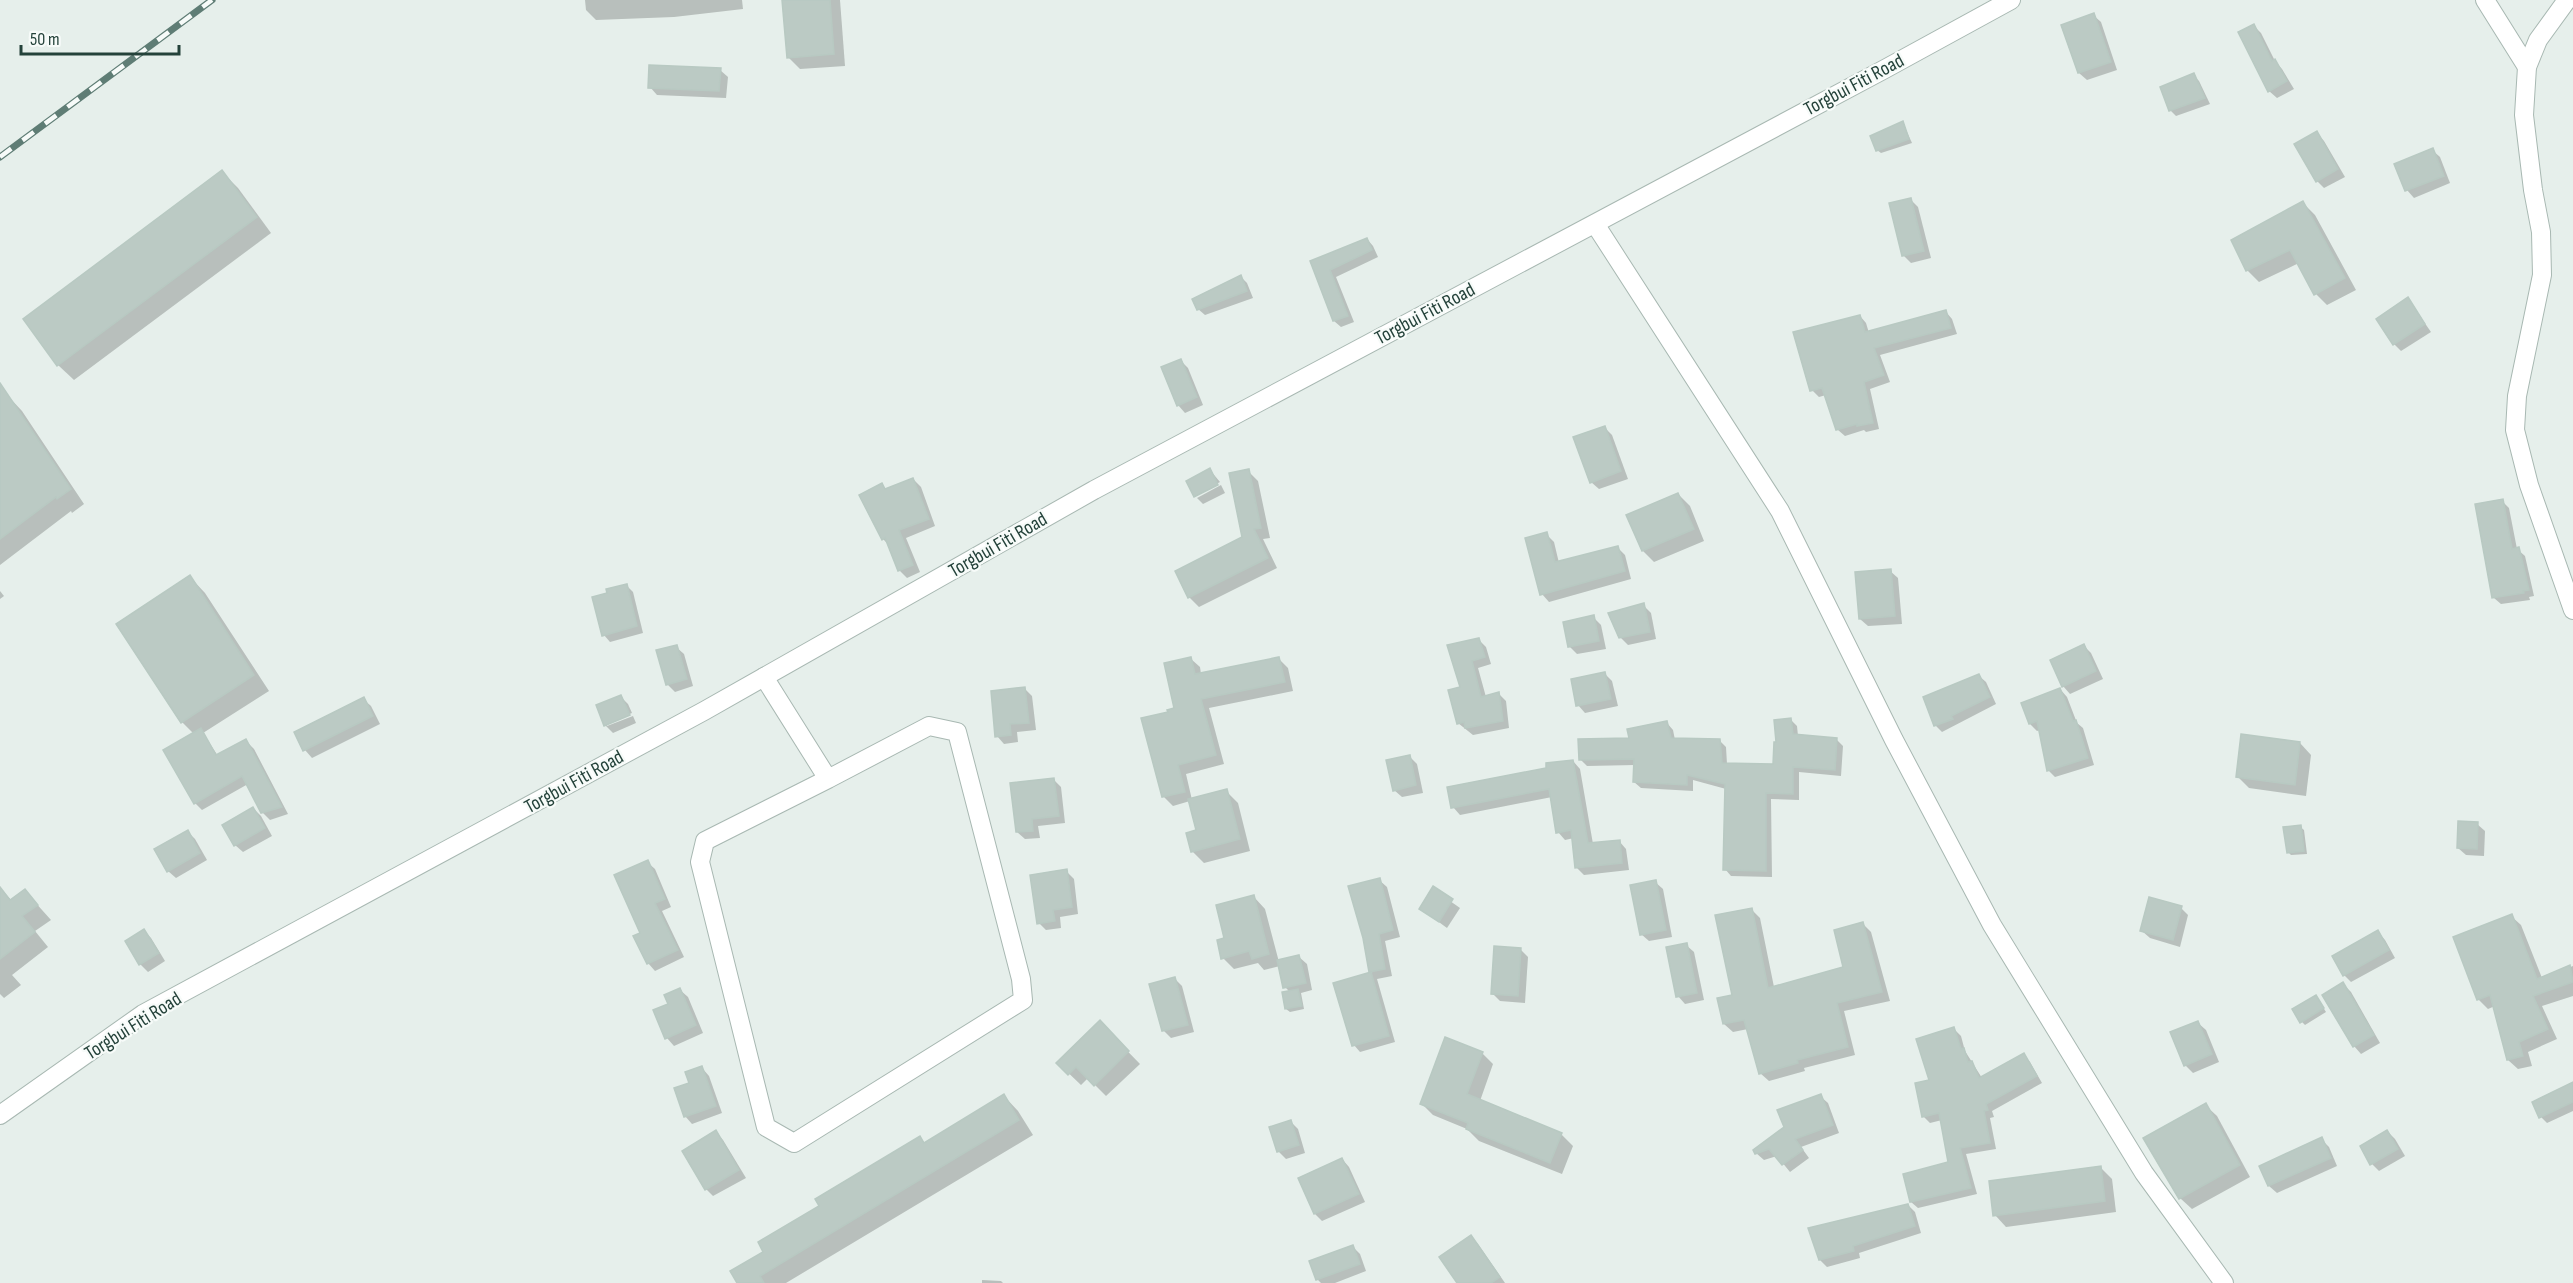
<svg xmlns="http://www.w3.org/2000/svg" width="2573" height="1283" font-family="'Sofia Sans Condensed',sans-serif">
  <rect width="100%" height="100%" fill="#e6efeb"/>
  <g fill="#0003">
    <polygon points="585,0 742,0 743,9 674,17 596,20 586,10"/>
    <polygon points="784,0 840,0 845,66 800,69 788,57"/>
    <polygon points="2093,15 2101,22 2117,70 2087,80 2079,73 2063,26"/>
    <polygon points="2254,26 2261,33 2275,61 2282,69 2294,89 2277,98 2269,91"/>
    <polygon points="720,70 728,77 726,98 657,95 650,87"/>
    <polygon points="2193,75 2199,81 2210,104 2176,116 2170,110"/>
    <polygon points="1903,123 1912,143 1881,153 1877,150"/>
    <polygon points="2317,133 2324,141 2345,177 2324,188 2317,181"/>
    <polygon points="2432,150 2440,157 2450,183 2414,198 2407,190 2396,165"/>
    <polygon points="222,172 238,188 271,233 74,380 58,365"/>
    <polygon points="1910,199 1918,207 1931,258 1911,263 1904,256 1891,204"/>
    <polygon points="2303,203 2315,215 2356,290 2327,305 2316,294 2299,263 2259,282 2247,270"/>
    <polygon points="1367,239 1373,246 1378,257 1336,277 1354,322 1341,327 1334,321 1311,262"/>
    <polygon points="1241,277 1247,283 1253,298 1205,315 1198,309"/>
    <polygon points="2408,299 2431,332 2401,351 2394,344"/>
    <polygon points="1946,312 1952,319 1957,334 1880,355 1890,382 1870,389 1879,429 1866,432 1864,430 1845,436 1838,430 1826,395 1819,397 1812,390 1860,316 1866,323 1869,333"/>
    <polygon points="1181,361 1188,368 1203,405 1185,413 1178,405"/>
    <polygon points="8,396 22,411 84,504 72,513 71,511 0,565 0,402"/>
    <polygon points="1604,427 1612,435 1628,479 1599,489 1591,482"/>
    <polygon points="1210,470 1220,482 1196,495 1196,497 1188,481"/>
    <polygon points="1248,471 1258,481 1270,538 1263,539 1277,568 1199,607 1189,597 1244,538"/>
    <polygon points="913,479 921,487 935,526 906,538 920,572 907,578 899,570 889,545 883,539 882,485 886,490"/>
    <polygon points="1221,485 1225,493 1203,504 1197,498"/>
    <polygon points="1678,494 1690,506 1704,541 1654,562 1643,551"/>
    <polygon points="2502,501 2509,508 2517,549 2525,556 2534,596 2529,597 2530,600 2501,604 2494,598"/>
    <polygon points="1546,534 1554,542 1559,563 1618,548 1625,555 1631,579 1549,602 1542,594"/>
    <polygon points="1890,571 1898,578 1902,624 1868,626 1860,619"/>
    <polygon points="190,577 205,593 269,691 203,733 218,756 246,741 254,749 288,814 270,820 262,812 248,784 202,810 195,803 194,734 182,722"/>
    <polygon points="627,586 633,592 643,633 610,642 604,635"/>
    <polygon points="0,591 4,596 0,599"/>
    <polygon points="1643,605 1651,613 1656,639 1628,645 1620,637"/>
    <polygon points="1593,617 1601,625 1606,649 1577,654 1570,647"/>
    <polygon points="1479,640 1486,647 1491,664 1478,668 1486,697 1499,694 1506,701 1509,728 1473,735 1458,723 1462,688"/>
    <polygon points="2084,646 2091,653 2103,679 2070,694 2063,686"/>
    <polygon points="676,647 684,654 693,686 675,692 667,684"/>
    <polygon points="1191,659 1200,667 1201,674 1279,659 1288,668 1293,691 1209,708 1224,764 1186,774 1192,800 1226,791 1238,803 1250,851 1204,863 1192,851 1198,831 1190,801 1173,806 1164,797 1143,719 1170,713 1176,709"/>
    <polygon points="1605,674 1612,681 1618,706 1585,713 1578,705"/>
    <polygon points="1979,676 1986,682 1996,704 1942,732 1935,725"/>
    <polygon points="1025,689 1032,696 1036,730 1017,732 1018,742 1004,744 997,736"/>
    <polygon points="2060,689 2067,697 2077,723 2083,728 2094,765 2055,777 2048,770 2040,730 2037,731 2030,724 2023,704"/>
    <polygon points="621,697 628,704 632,713 607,723 607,726 633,716 636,723 613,733 605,725"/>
    <polygon points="363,699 371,706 380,724 312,758 305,750 296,733"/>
    <polygon points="1791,720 1797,726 1798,736 1836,739 1843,746 1841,776 1799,772 1799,800 1771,799 1772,877 1731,876 1725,869 1726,789 1693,780 1693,791 1641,788 1634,782 1635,765 1587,766 1580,759 1667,723 1673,730 1675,740 1720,741 1726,747 1727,764 1775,765"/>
    <polygon points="2300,743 2311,755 2306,796 2249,788 2237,776"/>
    <polygon points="1410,757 1417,764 1423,793 1402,797 1394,790"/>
    <polygon points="1573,761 1580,769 1593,844 1619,841 1626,849 1629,870 1584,875 1577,868 1574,838 1565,840 1558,832 1552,797 1460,815 1453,807"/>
    <polygon points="1054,780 1061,787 1065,823 1038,826 1040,838 1025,839 1017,832"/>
    <polygon points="253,808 261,816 272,836 243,852 235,845"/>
    <polygon points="2477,824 2485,831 2484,856 2466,855 2458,848"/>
    <polygon points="2300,827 2304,830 2307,854 2291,855 2288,852"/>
    <polygon points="188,832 195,839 207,860 176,878 168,871"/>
    <polygon points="647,862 655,869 671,907 662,911 684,957 655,971 648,963 642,934"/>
    <polygon points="1066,871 1074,879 1078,914 1060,917 1061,928 1046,930 1039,923"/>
    <polygon points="1379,880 1387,887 1400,937 1385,941 1392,976 1377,979 1395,1042 1360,1052 1354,1045 1335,984 1372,973"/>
    <polygon points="1655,882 1663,889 1672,937 1649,941 1641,934"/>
    <polygon points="0,888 12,901 25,891 51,920 35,931 48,947 12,975 21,985 4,998 0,994"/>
    <polygon points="1433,889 1460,908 1447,928 1421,909"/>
    <polygon points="1254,897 1265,909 1279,962 1299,957 1307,964 1312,990 1301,993 1304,1009 1290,1012 1286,1009 1290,992 1285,987 1280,966 1264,970 1258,963 1234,969 1223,958 1226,939"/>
    <polygon points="2181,908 2188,915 2180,947 2150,938 2142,931"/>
    <polygon points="1751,909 1760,918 1774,987 1845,968 1863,924 1871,932 1890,1001 1844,1011 1855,1055 1804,1068 1805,1071 1769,1081 1760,1073 1748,1029 1733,1032 1724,1024 1733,997"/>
    <polygon points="2511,916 2521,925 2542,978 2573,966 2573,996 2542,1006 2557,1039 2528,1052 2532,1066 2518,1069 2508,1060 2495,1006 2488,1009 2478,999"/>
    <polygon points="144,931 151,938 165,961 148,972 140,964 127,941"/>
    <polygon points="2378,932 2385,940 2395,958 2351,982 2344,975"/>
    <polygon points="1686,945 1694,952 1704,1000 1685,1004 1678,996"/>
    <polygon points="1520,949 1528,957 1525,1003 1500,1001 1493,994"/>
    <polygon points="1174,978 1182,986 1194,1032 1171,1038 1164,1031 1151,985"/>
    <polygon points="2343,984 2351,992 2380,1043 2361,1054 2354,1046"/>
    <polygon points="680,990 688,997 703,1033 674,1046 667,1038 670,1005"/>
    <polygon points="2316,996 2326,1012 2305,1025 2302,1022"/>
    <polygon points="1100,1023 1140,1064 1106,1096 1088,1078 1081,1085 1058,1063"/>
    <polygon points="2198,1023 2206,1030 2219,1062 2193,1073 2185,1065"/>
    <polygon points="1954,1029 1961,1036 1965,1051 1982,1078 2024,1055 2030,1062 2042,1083 1992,1111 1994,1117 1990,1118 1996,1149 1966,1154 1977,1194 1918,1208 1911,1202 1950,1163 1942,1120 1930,1123 1923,1116 1931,1082"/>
    <polygon points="1482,1053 1493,1064 1480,1101 1561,1134 1573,1146 1562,1174 1479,1141 1467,1129 1433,1115 1422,1104"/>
    <polygon points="702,1068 709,1076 722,1113 692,1124 685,1116 691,1084"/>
    <polygon points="2573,1082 2573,1111 2547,1123 2541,1117 2534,1103"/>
    <polygon points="1004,1096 1018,1111 1033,1135 786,1283 738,1283 765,1252 821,1206 920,1138 925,1143"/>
    <polygon points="1820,1096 1828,1103 1839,1133 1801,1147 1809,1158 1790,1172 1777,1156 1764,1160 1756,1153"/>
    <polygon points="2205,1105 2217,1116 2250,1177 2192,1209 2180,1198"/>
    <polygon points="1291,1122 1298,1129 1305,1153 1286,1159 1278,1151"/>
    <polygon points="2387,1131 2395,1139 2405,1156 2379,1171 2372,1164"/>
    <polygon points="716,1132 723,1140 746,1178 713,1196 706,1189"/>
    <polygon points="2321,1139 2329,1147 2337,1166 2277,1193 2269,1186 2261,1166"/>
    <polygon points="1342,1159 1349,1167 1365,1202 1322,1221 1315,1214 1300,1178"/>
    <polygon points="2100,1167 2112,1179 2116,1212 2006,1227 1995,1215"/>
    <polygon points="1908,1205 1915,1212 1921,1233 1859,1253 1860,1258 1827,1267 1820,1260"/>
    <polygon points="1470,1237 1478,1244 1505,1283 1459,1283"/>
    <polygon points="1353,1247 1360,1254 1366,1271 1335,1283 1321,1283 1317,1279"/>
    <polygon points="982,1280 1001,1281 1003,1283 982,1283"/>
  </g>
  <g fill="#bbcac4" stroke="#b8c9c2" stroke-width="1.5">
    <polygon points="782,0 830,0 834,54 787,58"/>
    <polygon points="2094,13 2111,62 2078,73 2061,25"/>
    <polygon points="2254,24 2272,61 2275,59 2287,81 2268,92 2238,32"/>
    <polygon points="649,65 721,68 719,91 648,88"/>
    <polygon points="2194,73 2205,98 2169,111 2160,87"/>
    <polygon points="1903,121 1909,139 1876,151 1870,136"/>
    <polygon points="2317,131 2338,169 2316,182 2294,144"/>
    <polygon points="2433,148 2444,176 2405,191 2394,164"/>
    <polygon points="222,170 257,217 57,366 23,319"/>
    <polygon points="1911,198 1924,251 1902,256 1889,203"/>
    <polygon points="2303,201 2345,278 2314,295 2290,250 2246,271 2231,240"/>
    <polygon points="1367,238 1372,250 1330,270 1348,316 1333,321 1310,261"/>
    <polygon points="1241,275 1247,291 1197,310 1192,299"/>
    <polygon points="2408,297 2425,324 2393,345 2376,319"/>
    <polygon points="1946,310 1951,328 1874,348 1884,375 1864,382 1873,423 1857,426 1857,424 1836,430 1822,388 1810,391 1793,332 1860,315 1865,332"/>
    <polygon points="1181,359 1197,397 1177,406 1161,367"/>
    <polygon points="0,383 71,489 57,499 56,497 0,539"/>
    <polygon points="1605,426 1621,471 1590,483 1573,437"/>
    <polygon points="1210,468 1218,485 1194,497 1186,481"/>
    <polygon points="1249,469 1261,528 1254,529 1268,558 1188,598 1175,571 1242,537 1229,473"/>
    <polygon points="913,478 929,519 899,530 913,565 898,571 885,538 882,540 859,495 882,483 885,489"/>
    <polygon points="1678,493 1694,529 1642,551 1626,515"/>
    <polygon points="2503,499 2512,549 2519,547 2529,590 2523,591 2524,593 2492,598 2475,504"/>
    <polygon points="1547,532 1555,562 1618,546 1625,571 1540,595 1525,538"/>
    <polygon points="1891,569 1895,616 1859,619 1855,572"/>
    <polygon points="190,575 254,675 181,723 116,624"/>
    <polygon points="627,584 637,626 602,636 592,597 607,593 606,589"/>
    <polygon points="1644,603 1650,632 1619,638 1608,613"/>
    <polygon points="1594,615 1599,641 1568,647 1563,622"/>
    <polygon points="1479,638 1485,657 1472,661 1481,697 1499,692 1503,721 1465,728 1464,722 1457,724 1448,690 1460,687 1447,645"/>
    <polygon points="2084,644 2096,671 2062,687 2050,660"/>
    <polygon points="677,645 687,679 666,685 656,650"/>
    <polygon points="1191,657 1195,674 1279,657 1285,682 1201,699 1216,755 1178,765 1185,792 1162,797 1141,718 1168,712 1167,710 1174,708 1164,663"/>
    <polygon points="1605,672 1611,699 1576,706 1571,679"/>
    <polygon points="1979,674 1990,697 1951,716 1953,719 1934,726 1923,697"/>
    <polygon points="1025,687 1029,723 1010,724 1011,735 995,737 991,691"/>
    <polygon points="2060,688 2073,721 2076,720 2088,758 2047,771 2037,721 2029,724 2021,703"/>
    <polygon points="621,695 630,715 604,726 596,705"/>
    <polygon points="364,697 373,716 303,751 294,732"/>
    <polygon points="1791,718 1793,734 1837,738 1835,770 1793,767 1793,794 1766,793 1766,871 1723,870 1725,784 1687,775 1687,785 1633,782 1634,759 1579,760 1578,739 1629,738 1627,729 1667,721 1671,738 1720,739 1722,763 1773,764 1774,742 1776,742 1774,720"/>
    <polygon points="201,728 216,755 246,739 282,807 261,813 242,776 194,804 163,750"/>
    <polygon points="2241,734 2300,742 2295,785 2236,777"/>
    <polygon points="1410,755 1416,785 1393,791 1386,760"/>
    <polygon points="1573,760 1588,843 1620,840 1622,863 1575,868 1571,830 1556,833 1549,789 1451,808 1447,787 1546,768 1546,763"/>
    <polygon points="1054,778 1059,816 1032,819 1033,831 1016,832 1010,783"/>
    <polygon points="1227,789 1240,839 1191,852 1186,833 1196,830 1188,799"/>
    <polygon points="253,807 265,828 234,846 222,825"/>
    <polygon points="2458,821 2478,822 2477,849 2457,848"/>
    <polygon points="2301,825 2304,851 2287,853 2283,827"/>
    <polygon points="188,830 200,853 167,872 154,849"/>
    <polygon points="648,860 665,899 655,903 678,950 647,964 633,936 640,933 614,875"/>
    <polygon points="1067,869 1072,907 1053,910 1055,921 1037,924 1030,875"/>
    <polygon points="1380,878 1393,930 1379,934 1385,969 1369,972 1363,938 1348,886"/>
    <polygon points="1656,880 1666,930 1640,935 1630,885"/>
    <polygon points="1433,886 1453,899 1439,922 1419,909"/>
    <polygon points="0,887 10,900 25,889 38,905 22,916 35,932 0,959"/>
    <polygon points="1254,895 1269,954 1252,959 1249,951 1221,959 1217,940 1224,938 1216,905"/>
    <polygon points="2149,897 2182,906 2173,940 2140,931"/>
    <polygon points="1752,908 1768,988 1843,967 1834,930 1863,922 1882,992 1837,1003 1848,1047 1797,1060 1798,1063 1759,1074 1744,1020 1723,1024 1717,998 1732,995 1715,915"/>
    <polygon points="2512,914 2537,979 2570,965 2573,982 2533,996 2548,1029 2519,1042 2523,1056 2507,1060 2490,995 2477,1000 2453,937"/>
    <polygon points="144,929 159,953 139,965 125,941"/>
    <polygon points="2378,930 2389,950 2343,976 2332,956"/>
    <polygon points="1687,943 1697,993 1676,997 1666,947"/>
    <polygon points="1494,946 1521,948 1518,996 1491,994"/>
    <polygon points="1299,955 1306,983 1283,988 1277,960"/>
    <polygon points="1371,972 1389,1036 1352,1046 1333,983"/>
    <polygon points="1175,977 1188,1025 1162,1031 1149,984"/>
    <polygon points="2343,982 2374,1035 2353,1047 2322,995"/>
    <polygon points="680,988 696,1025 665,1039 653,1010 668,1004 664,995"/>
    <polygon points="1298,989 1302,1006 1285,1009 1282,992"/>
    <polygon points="2316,995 2324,1008 2300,1023 2292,1009"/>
    <polygon points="1100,1020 1129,1051 1094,1086 1076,1067 1068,1075 1056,1063"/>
    <polygon points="2198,1021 2212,1054 2184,1066 2170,1032"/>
    <polygon points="1954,1027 1961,1049 1964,1048 1968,1062 1972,1061 1979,1078 2024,1053 2037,1076 1986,1104 1988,1110 1984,1111 1990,1143 1960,1148 1971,1188 1910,1202 1903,1174 1948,1162 1939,1113 1922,1117 1915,1083 1929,1080 1916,1039"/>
    <polygon points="1445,1037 1483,1052 1467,1094 1562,1133 1550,1163 1466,1129 1468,1123 1420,1104"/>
    <polygon points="702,1066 716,1106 684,1117 674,1088 689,1083 685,1072"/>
    <polygon points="2573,1082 2573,1102 2539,1118 2532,1102"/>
    <polygon points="1004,1094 1019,1120 760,1276 764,1283 737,1283 730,1271 763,1252 758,1242 819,1206 815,1199 920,1136 924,1143"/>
    <polygon points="1821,1094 1833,1125 1795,1139 1803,1150 1782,1165 1769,1149 1755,1154 1753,1150 1784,1127 1777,1110"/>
    <polygon points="2206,1103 2240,1165 2179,1199 2143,1138"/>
    <polygon points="1291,1120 1299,1145 1277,1152 1269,1127"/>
    <polygon points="716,1130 739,1170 705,1190 682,1151"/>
    <polygon points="2387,1130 2398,1149 2370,1165 2360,1146"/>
    <polygon points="2322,1137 2331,1158 2268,1186 2259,1166"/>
    <polygon points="1342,1158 1359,1194 1314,1214 1298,1178"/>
    <polygon points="2101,1166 2105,1201 1993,1216 1989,1181"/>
    <polygon points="1908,1204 1915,1226 1853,1246 1854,1251 1819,1260 1808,1228"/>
    <polygon points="1471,1235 1500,1277 1491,1283 1457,1283 1439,1257"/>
    <polygon points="1353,1245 1360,1264 1316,1280 1309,1261"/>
  </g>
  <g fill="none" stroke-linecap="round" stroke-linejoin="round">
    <defs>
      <g id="minor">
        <polyline points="2485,0 2527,67"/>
        <polyline points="2567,0 2538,40 2527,67 2524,115 2533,190 2541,232 2542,275 2517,396 2515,430 2529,485 2573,610"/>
        <polyline points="1595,224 1780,511 1894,740 1992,925 2144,1173 2224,1283"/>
        <polyline points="764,677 828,779 705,841 700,862 766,1127 794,1143 1023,1000 1021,979 957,732 929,726 828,779"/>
      </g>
      <polyline id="tertiary" points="0,1115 143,1014 704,711 1094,490 1883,70 2011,0"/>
    </defs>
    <use href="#minor" stroke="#a8b8b2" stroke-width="20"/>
    <use href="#tertiary" stroke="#a8b8b2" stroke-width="20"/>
    <use href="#minor" stroke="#fff" stroke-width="18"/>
    <use href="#tertiary" stroke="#fff" stroke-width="18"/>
    <defs>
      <polyline id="rail" points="0,157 212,0"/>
    </defs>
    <use href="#rail" stroke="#5f7d75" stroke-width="7"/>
    <use href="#rail" stroke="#f7fbf9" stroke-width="4.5" stroke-dasharray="14" stroke-linecap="butt"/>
  </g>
  <g text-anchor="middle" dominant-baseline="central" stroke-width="4.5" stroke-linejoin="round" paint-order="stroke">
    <g font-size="20" fill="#24423a" stroke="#f7fbf9">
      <text transform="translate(1854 85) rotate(-28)">Torgbui Fiti Road</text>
      <text transform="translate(1425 314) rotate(-28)">Torgbui Fiti Road</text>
      <text transform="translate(998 545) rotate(-30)">Torgbui Fiti Road</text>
      <text transform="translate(574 782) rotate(-29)">Torgbui Fiti Road</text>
      <text transform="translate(133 1026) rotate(-32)">Torgbui Fiti Road</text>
    </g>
  </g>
  <path d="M21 45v9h158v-9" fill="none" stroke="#24423a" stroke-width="3"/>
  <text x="30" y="45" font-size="18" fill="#24423a" stroke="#f7fbf9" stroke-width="4.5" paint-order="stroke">50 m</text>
</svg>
